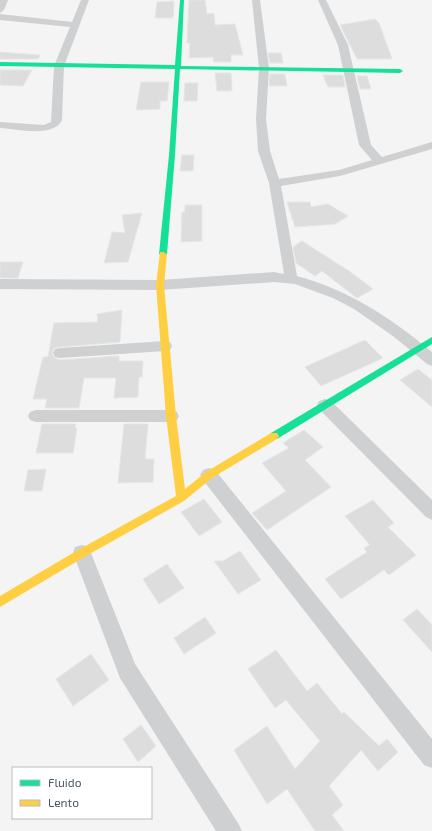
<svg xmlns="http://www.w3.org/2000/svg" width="432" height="831" font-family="'Exo 2',sans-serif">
  <rect width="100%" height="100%" fill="#f4f4f4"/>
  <g fill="#ddddde" stroke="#e5e6e7">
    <polygon points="189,0 205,0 207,14 214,13 215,25 235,24 243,55 231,55 231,62 214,62 213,57 189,58 190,43 187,43"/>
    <polygon points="174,1 173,18 155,18 157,2"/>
    <polygon points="375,19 379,23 392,59 357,59 340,25"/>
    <polygon points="0,52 40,55 38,59 0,59"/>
    <polygon points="268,53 281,53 283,63 270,63"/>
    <polygon points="0,70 32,70 23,86 0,85"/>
    <polygon points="215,73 231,73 232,91 217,91"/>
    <polygon points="270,74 285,74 287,86 269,86"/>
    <polygon points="323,75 343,75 345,87 328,87"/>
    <polygon points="357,76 367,76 371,89 360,89"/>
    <polygon points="141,82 169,82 167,101 160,101 160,109 136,110"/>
    <polygon points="185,83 198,83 197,101 184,101"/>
    <polygon points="182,155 194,155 193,171 180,171"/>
    <polygon points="287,202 310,202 311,207 328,204 348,216 335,224 295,227"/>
    <polygon points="185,205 202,205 202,241 181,242 182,212 185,212"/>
    <polygon points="142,213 128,262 104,263 112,232 125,233 122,215"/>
    <polygon points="302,241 349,271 373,289 357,298 322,271 315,276 296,263 293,247"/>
    <polygon points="0,262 23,262 18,278 0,278"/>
    <polygon points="122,310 120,342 60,347 54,348 52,354 55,358 60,360 119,356 119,361 143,361 142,377 139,377 138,397 114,398 116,378 84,378 79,408 45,408 47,399 33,399 43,357 48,357 54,323 98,322 97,314"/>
    <polygon points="365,340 383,358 321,386 305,367"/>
    <polygon points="418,369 432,380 432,407 400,380"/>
    <polygon points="42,424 76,424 75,428 77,428 73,453 36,453"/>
    <polygon points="124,424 148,424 145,459 154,459 153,482 118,483"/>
    <polygon points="304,430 323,447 305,460 331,487 267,530 252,513 286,491 262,463 289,448 283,443"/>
    <polygon points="46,469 42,491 24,491 28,470"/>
    <polygon points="204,499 222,522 199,536 181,512"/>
    <polygon points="373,500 394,523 388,527 416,555 389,575 384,570 341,599 325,579 367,552 364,548 370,545 345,516"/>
    <polygon points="240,551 261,580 238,594 214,561 223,561"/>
    <polygon points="167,564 184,588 159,604 143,579"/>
    <polygon points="417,609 432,625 432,652 403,620"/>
    <polygon points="205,617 216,633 184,654 174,638"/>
    <polygon points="276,650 307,691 317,683 342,714 344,712 379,746 387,739 398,752 378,771 361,750 329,786 343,805 332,815 344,831 315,831 287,789 267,804 234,750 267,726 295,769 320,741 286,700 275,708 248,669"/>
    <polygon points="91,654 109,680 73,706 56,679"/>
    <polygon points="141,725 156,746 138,762 123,739"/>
  </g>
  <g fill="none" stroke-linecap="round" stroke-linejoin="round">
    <g fill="#ced0d2" fill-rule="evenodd">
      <polygon points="0,0 8,0 4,10 0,13"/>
      <path d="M81 0H89L64 66 62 120C54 138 17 129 0 128V122L44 125 51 122 54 66 70 27 0 20V14L72 22Z"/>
      <path d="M252 0H260L269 68 266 119 270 151 279 179 339 170 372 160 359 145 338 45 318 0H326L348 45 371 145 382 157 432 142V149L340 176 281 186 297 276C349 290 391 318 432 352V366L427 364 393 336 354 309 333 298 295 284 274 282 160 290 0 289V279L160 280 274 272 284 274 269 183 258 151 256 119 259 68Z"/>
      <polygon points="165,341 170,342 172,346 170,350 165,351 60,358 55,357 53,353 55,349 60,348"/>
      <polygon points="325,399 331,401 432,500 432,520 426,517 319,409 317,405 319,401"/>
      <polygon points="36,410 171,410 177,412 179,416 177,420 171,422 36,422 30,420 28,416 30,412"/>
      <polygon points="209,468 215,470 432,739 432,768 424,765 203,480 200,475 203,470"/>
      <polygon points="82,545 89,547 91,553 135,664 238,823 242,831 216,831 120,678 73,553 75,547"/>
    </g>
    <g fill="#16e098" fill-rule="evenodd">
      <polygon points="180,0 184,0 181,66 400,69 403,71 400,73 180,69 175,155 167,254 163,256 159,254 169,155 175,69 0,66 0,62 175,65"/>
      <polygon points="432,337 432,344 277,439 271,439 269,436 271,433"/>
    </g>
    <polygon fill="#ffcf43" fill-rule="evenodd" points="160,252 163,252 167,254 164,285 176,416 185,489 206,472 271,433 277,433 279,436 277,439 212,478 184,501 86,556 0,607 0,596 78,550 176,496 166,416 156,285"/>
  </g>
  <rect x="12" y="767" width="140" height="52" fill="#ffffff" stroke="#b7bbc0"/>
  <rect x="20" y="780" width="20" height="6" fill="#16e098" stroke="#b7bbc0"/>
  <text x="48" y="787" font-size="12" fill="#4a5661">Fluido</text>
  <rect x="20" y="800" width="20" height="6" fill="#ffcf43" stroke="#b7bbc0"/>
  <text x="48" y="807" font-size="12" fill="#4a5661">Lento</text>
</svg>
